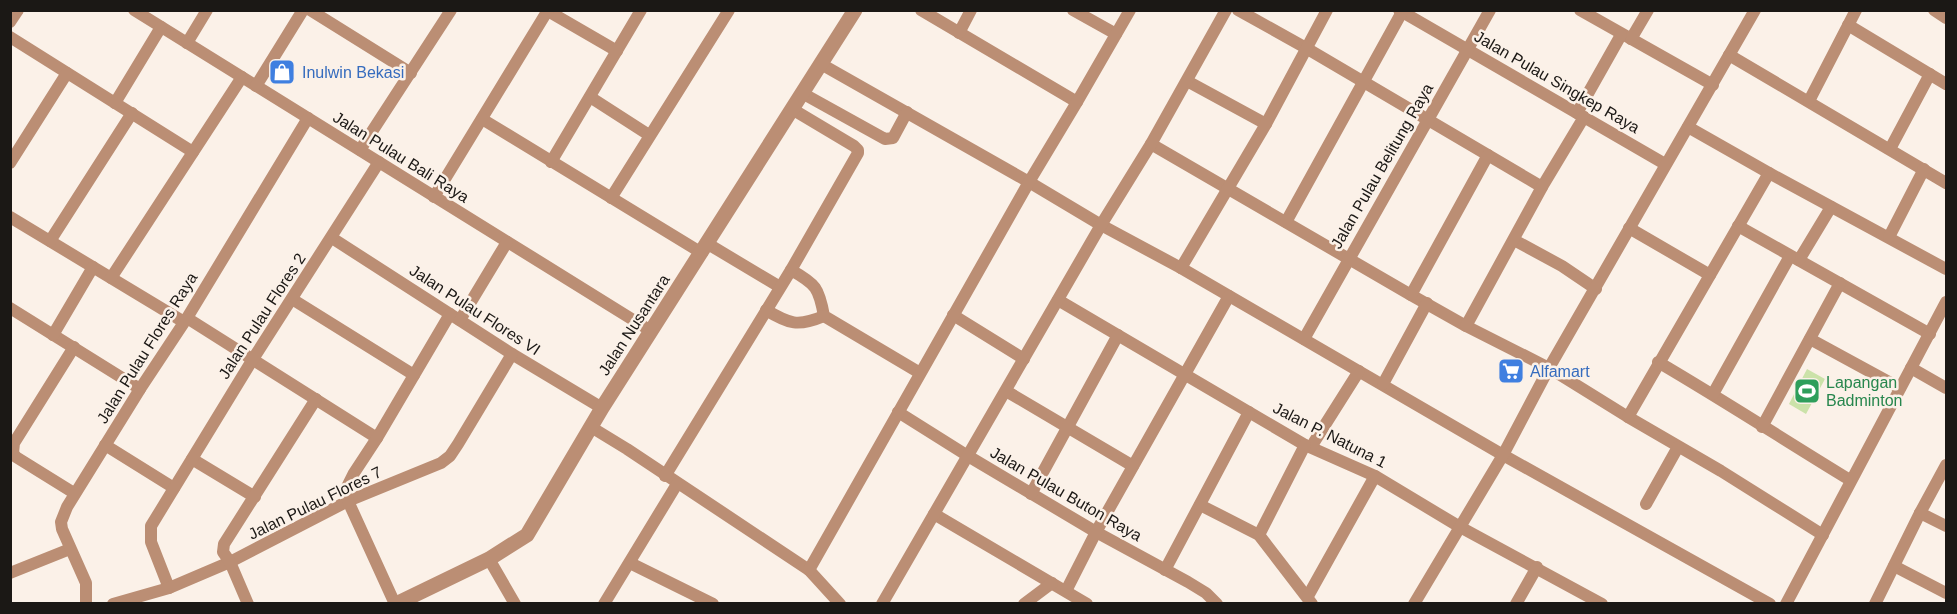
<svg xmlns="http://www.w3.org/2000/svg" width="1957" height="614" font-family="Helvetica,sans-serif">
  <rect width="100%" height="100%" fill="#fbf1e8"/>
  <polygon fill="#cbe2a9" points="1807,369 1825,379 1806,414 1789,404"/>
  <g fill="none" stroke-linecap="round" stroke-linejoin="round">
    <g stroke="#bb8e74" stroke-width="12">
      <polyline points="134,10 651,331"/>
      <polyline points="310,10 411,73"/>
      <polyline points="921,10 1077,102"/>
      <polyline points="1073,10 1116,34"/>
      <polyline points="1238,10 1306,48 1542,187"/>
      <polyline points="1399,10 1665,164"/>
      <polyline points="1580,10 1713,85"/>
      <polyline points="1934,10 1946,18"/>
      <polyline points="548,11 617,51"/>
      <polyline points="10,22 18,10"/>
      <polyline points="1848,25 1946,84"/>
      <polyline points="959,33 971,10"/>
      <polyline points="10,37 193,152"/>
      <polyline points="1631,39 1648,10"/>
      <polyline points="187,43 207,10"/>
      <polyline points="1729,55 1946,183"/>
      <polyline points="821,64 1029,182 1101,225 1181,268 1503,455 1770,604"/>
      <polyline points="1187,81 1266,124"/>
      <polyline points="256,86 303,10"/>
      <polyline points="802,93 885,139 893,138 907,112"/>
      <polyline points="590,97 649,135"/>
      <polyline points="1809,101 1856,10"/>
      <polyline points="115,103 161,27"/>
      <polyline points="1577,113 1621,35"/>
      <polyline points="482,119 702,253"/>
      <polyline points="1688,127 1769,173 1946,269"/>
      <polyline points="1151,144 1411,295 1466,326 1549,368 1628,417 1721,471 1823,535"/>
      <polyline points="1890,149 1930,74"/>
      <polyline points="360,150 451,10"/>
      <polyline points="551,162 641,10"/>
      <polyline points="10,163 67,73"/>
      <polyline points="434,197 548,10"/>
      <polyline points="611,198 729,10"/>
      <polyline points="10,217 184,322"/>
      <polyline points="1286,222 1402,12"/>
      <polyline points="1738,226 1930,334"/>
      <polyline points="1629,228 1710,275"/>
      <polyline points="1889,237 1924,169"/>
      <polyline points="332,238 512,354 602,408"/>
      <polyline points="1514,240 1562,266 1596,289"/>
      <polyline points="50,241 132,113"/>
      <polyline points="708,244 780,287"/>
      <polyline points="1799,260 1831,207"/>
      <polyline points="1181,268 1266,124 1327,10"/>
      <path d="M791 270C816 284 819 288 824 316L920 373"/>
      <polyline points="111,278 242,77"/>
      <polyline points="1411,295 1488,155"/>
      <polyline points="292,299 414,375"/>
      <polyline points="1058,300 1305,445 1375,476 1460,527 1602,604"/>
      <polyline points="10,308 140,389"/>
      <path d="M766 310C789 324 798 327 824 316"/>
      <polyline points="953,315 1024,359"/>
      <polyline points="187,318 377,438"/>
      <polyline points="460,320 507,242"/>
      <polyline points="1466,326 1542,187 1584,117"/>
      <polyline points="53,335 93,267"/>
      <polyline points="1304,339 1490,10"/>
      <polyline points="1810,339 1900,388"/>
      <polyline points="74,347 14,443 13,453 16,457 74,493"/>
      <path d="M1658 362C1723 400 1786 441 1850 480"/>
      <polyline points="1911,368 1946,388"/>
      <polyline points="1383,384 1427,303"/>
      <polyline points="1006,391 1133,466"/>
      <polyline points="1713,394 1790,256"/>
      <polyline points="898,412 968,456 1096,532 1188,582 1206,593 1217,604"/>
      <polyline points="1628,417 1769,173"/>
      <polyline points="591,427 627,449 809,570 840,604"/>
      <polyline points="1762,427 1840,283"/>
      <polyline points="105,445 174,488"/>
      <polyline points="1311,447 1359,371"/>
      <polyline points="192,459 255,497"/>
      <polyline points="665,476 791,270 858,153 858,150 854,146 792,109"/>
      <polyline points="1031,494 1118,335"/>
      <polyline points="1646,504 1678,447"/>
      <polyline points="1200,505 1259,535 1312,604"/>
      <polyline points="1920,513 1946,526"/>
      <polyline points="934,514 1087,604"/>
      <polyline points="1259,535 1305,445"/>
      <polyline points="489,559 515,604"/>
      <polyline points="630,563 713,604"/>
      <polyline points="1894,566 1946,593"/>
      <polyline points="809,570 1029,182 1077,102 1130,10"/>
      <polyline points="1165,570 1249,412"/>
      <polyline points="10,573 70,549"/>
      <polyline points="169,588 151,542 151,526 253,359 379,162"/>
      <polyline points="1066,591 1096,532 1229,296"/>
      <polyline points="1308,596 1375,476"/>
      <polyline points="86,604 86,583 62,529 61,522 67,507 140,389 187,318 308,118"/>
      <polyline points="113,604 169,588 230,562 348,501 441,463 450,456 458,444 512,354"/>
      <polyline points="248,604 230,562 223,552 224,544 316,399"/>
      <polyline points="395,604 348,501 345,491 354,473 377,438 450,314"/>
      <polyline points="604,604 677,484"/>
      <polyline points="882,604 1101,225 1151,144 1226,10"/>
      <polyline points="1024,604 1052,583"/>
      <polyline points="1414,604 1503,455 1549,368 1755,10"/>
      <polyline points="1516,604 1537,567"/>
      <polyline points="1786,604 1946,302"/>
      <polyline points="1875,604 1920,513 1946,465"/>
    </g>
    <polyline stroke="#bb8e74" stroke-width="15" points="396,604 489,559 527,535 602,408 855,10"/>
  </g>
  <defs>
    <symbol id="shop-square" viewBox="-11 -11 22 22"><rect x="-9" y="-9" width="18" height="18" rx="4" fill="#3f7fe0" stroke="#fbf1e8"/><path d="M-5-2.5h2.3a2.7 3.5 0 0 1 5.4 0H5L5.5 6h-11ZM-1.5-2.5h3a1.5 2.3 0 0 0-3 0Z" fill="#fff"/></symbol>
    <symbol id="supermarket-square" viewBox="-11 -11 22 22"><rect x="-9" y="-9" width="18" height="18" rx="4" fill="#3f7fe0" stroke="#fbf1e8"/><path d="M-6-5.5h2.5l.6 2H6L4.5 2H-2.5L-4.4-4H-6ZM-1.5 3.2a1.3 1.3 0 1 0 .1 0ZM3 3.2a1.3 1.3 0 1 0 .1 0Z" fill="#fff"/></symbol>
    <symbol id="stadium-square" viewBox="-11 -11 22 22"><rect x="-9" y="-9" width="18" height="18" rx="4" fill="#2e9e5b" stroke="#fbf1e8"/><path d="M0-5a6.5 5 0 1 0 0 10a6.5 5 0 1 0 0-10ZM-3.5-1.8h7v3.6h-7Z" fill="#fff"/></symbol>
  </defs>
  <g fill-rule="evenodd">
    <use href="#shop-square" x="267" y="57" width="30" height="30"/>
    <use href="#supermarket-square" x="1496" y="356" width="30" height="30"/>
    <use href="#stadium-square" x="1792" y="376" width="30" height="30"/>
  </g>
  <g text-anchor="middle" dominant-baseline="central" stroke-width="5" stroke-linejoin="round" paint-order="stroke">
    <g font-size="16" fill="#366cbe" stroke="#fbf1e8" text-anchor="start">
      <text x="302" y="72">Inulwin Bekasi</text>
      <text x="1530" y="371">Alfamart</text>
    </g>
    <g font-size="16" fill="#1b1815" stroke="#fbf1e8">
      <text transform="translate(1557 82) rotate(30)">Jalan Pulau Singkep Raya</text>
      <text transform="translate(401 157) rotate(32)">Jalan Pulau Bali Raya</text>
      <text transform="translate(1382 166) rotate(-60)">Jalan Pulau Belitung Raya</text>
      <text transform="translate(475 310) rotate(33)">Jalan Pulau Flores VI</text>
      <text transform="translate(262 316) rotate(-57)">Jalan Pulau Flores 2</text>
      <text transform="translate(634 325) rotate(-57)">Jalan Nusantara</text>
      <text transform="translate(147 348) rotate(-58)">Jalan Pulau Flores Raya</text>
      <text transform="translate(1330 435) rotate(27)">Jalan P. Natuna 1</text>
      <text transform="translate(1066 494) rotate(30)">Jalan Pulau Buton Raya</text>
      <text transform="translate(315 503) rotate(-26)">Jalan Pulau Flores 7</text>
    </g>
    <g font-size="16" fill="#27864d" stroke="#fbf1e8" text-anchor="start">
      <text x="1826" y="382">Lapangan<tspan x="1826" dy="18">Badminton</tspan></text>
    </g>
  </g>
  <rect width="1957" height="614" fill="none" stroke="#1b1815" stroke-width="24"/>
</svg>
